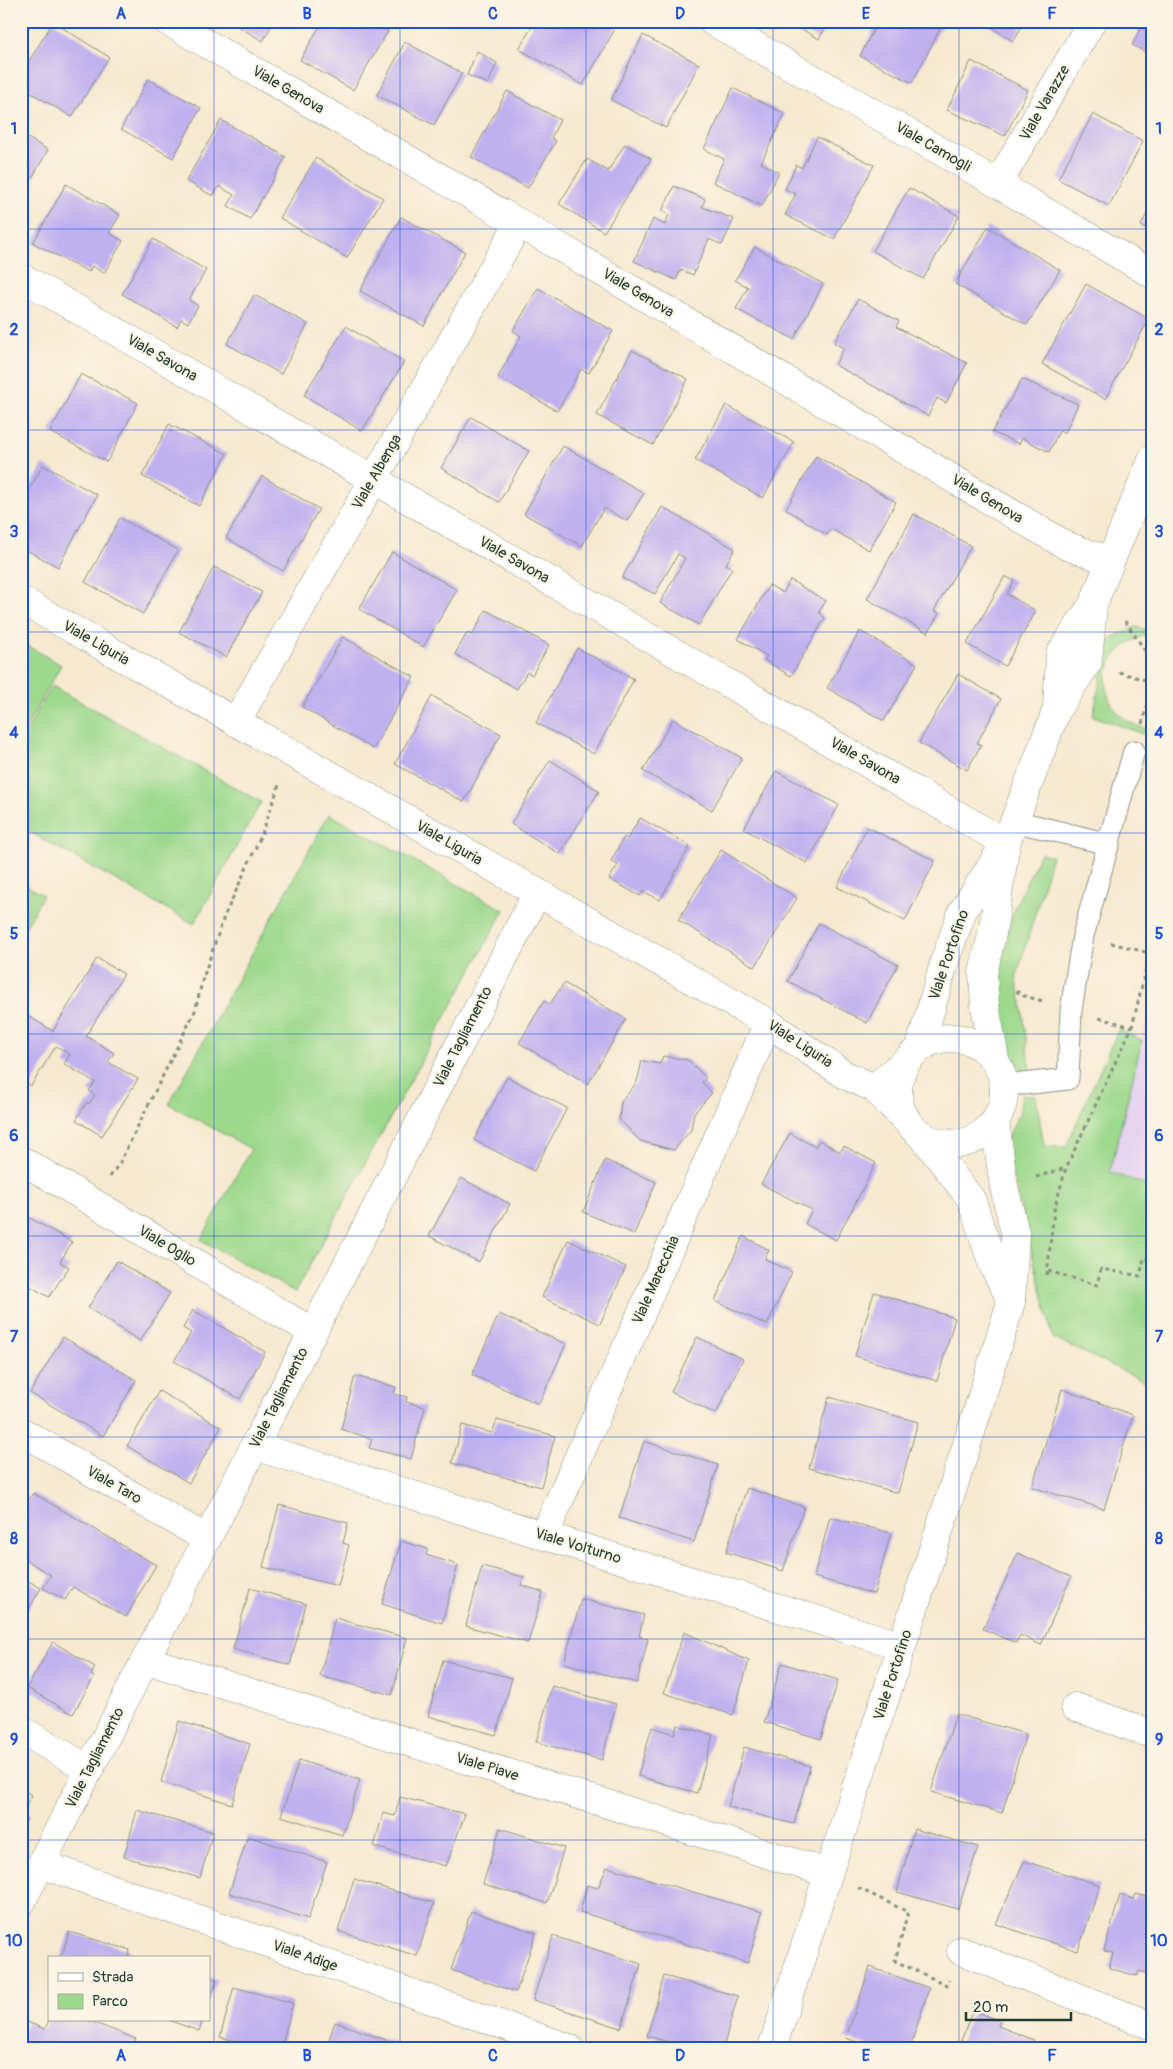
<svg xmlns="http://www.w3.org/2000/svg" width="1173" height="2069" font-family="Pangolin,sans-serif">
  <rect width="100%" height="100%" fill="#fcf5e5"/>
  <filter id="ink" filterUnits="userSpaceOnUse"><feTurbulence type="fractalNoise" baseFrequency=".02" numOctaves="2"/><feDisplacementMap in="SourceGraphic" scale="10" xChannelSelector="R" yChannelSelector="G"/><feConvolveMatrix kernelMatrix="1 2 1 2 8 2 1 2 1" color-interpolation-filters="sRGB"/></filter>
  <filter id="wash" filterUnits="userSpaceOnUse"><feTurbulence type="fractalNoise" baseFrequency=".0096" numOctaves="4" result="noise"/><feDisplacementMap in="SourceGraphic" scale="20" xChannelSelector="R" yChannelSelector="G"/><feGaussianBlur stdDeviation="1.12" result="paint"/><feColorMatrix in="noise" values="0 0 0 0 0 0 0 0 0 0 0 0 0 0 0 0 0 1.4 0 .05"/><feComposite in="paint" operator="in"/></filter>
  <g filter="url(#wash)">
    <rect width="100%" height="100%" fill="#f6e9d0"/>
    <polygon fill="#e5d3f0" points="1152,998 1152,1187 1110,1172"/>
    <g fill="#9dd98d" stroke="#5e8b60">
      <path d="M1136 627 1152 631V634C1091 646 1091 720 1152 730V737L1093 716 1109 639Z"/>
      <polygon points="21,642 61,665 21,736"/>
      <polygon points="52,686 261,802 194,924 21,827 21,741"/>
      <polygon points="329,814 504,910 295,1292 201,1240 251,1149 169,1104"/>
      <path d="M1041 853 1052 856 1016 979 1022 1003 1030 1073 1019 1069C1011 1050 995 1021 994 1001 993 952 1019 895 1041 853Z"/>
      <polygon points="21,883 43,895 21,935"/>
      <polygon points="1118,1030 1142,1040 1110,1172 1152,1187 1151,1384 1053,1338 1005,1144 1020,1111 1022,1095 1036,1096 1044,1146 1066,1147"/>
    </g>
    <g id="blocks">
      <g fill="#bfb0ef">
        <polygon points="229,21 274,21 263,41"/>
        <polygon points="323,21 372,21 388,31 353,90 300,60"/>
        <polygon points="535,21 617,21 619,22 583,85 519,49"/>
        <polygon points="787,21 829,21 819,39"/>
        <polygon points="878,21 930,21 941,27 912,83 860,56"/>
        <polygon points="982,21 1021,21 1024,23 1013,41"/>
        <polygon points="1144,21 1152,21 1152,56 1132,45"/>
        <polygon points="53,22 109,57 72,117 21,87 21,74"/>
        <polygon points="643,35 699,64 666,128 611,100"/>
        <polygon points="405,42 462,73 434,125 377,95"/>
        <polygon points="477,51 497,63 488,84 467,75"/>
        <polygon points="971,61 1028,90 1005,136 947,110"/>
        <polygon points="148,79 201,108 173,158 121,129"/>
        <polygon points="733,88 785,114 761,163 779,172 762,206 713,182 724,159 704,149"/>
        <polygon points="507,91 560,120 551,138 556,141 528,188 471,157"/>
        <polygon points="1093,114 1143,141 1109,206 1058,179"/>
        <polygon points="221,120 286,157 250,219 228,206 234,195 219,186 213,196 186,181"/>
        <polygon points="21,134 48,150 21,197"/>
        <polygon points="817,137 874,165 834,239 785,215 796,194 785,189 796,165 802,168"/>
        <polygon points="625,144 651,159 604,232 559,204 587,159 608,171"/>
        <polygon points="316,158 383,198 347,258 280,218"/>
        <polygon points="66,184 120,215 109,233 123,241 104,273 92,266 89,272 33,243"/>
        <polygon points="674,186 705,199 702,207 734,219 722,245 709,239 693,275 681,270 676,280 634,261 653,219 665,225 669,214 662,211"/>
        <polygon points="909,188 959,216 923,279 873,251"/>
        <polygon points="1152,203 1152,231 1141,226"/>
        <polygon points="401,217 465,252 424,326 360,291"/>
        <polygon points="988,227 1060,270 1027,325 955,284"/>
        <polygon points="153,239 206,270 189,300 198,306 188,323 181,319 177,327 122,294"/>
        <polygon points="755,247 823,284 794,339 736,309 748,287 735,280"/>
        <polygon points="1086,284 1149,319 1105,399 1042,364"/>
        <polygon points="538,288 613,331 589,373 581,369 557,411 498,377 521,336 513,331"/>
        <polygon points="254,295 308,324 281,374 227,344"/>
        <polygon points="858,299 899,321 896,327 967,363 946,403 937,398 928,416 835,365 844,348 834,343"/>
        <polygon points="346,326 404,362 362,431 304,395"/>
        <polygon points="632,350 688,379 653,445 597,415"/>
        <polygon points="81,374 138,403 107,462 50,432"/>
        <polygon points="1022,379 1078,404 1065,433 1059,431 1049,452 1022,438 1019,444 992,432"/>
        <polygon points="726,405 794,442 763,498 695,460"/>
        <polygon points="471,417 529,451 499,502 441,468"/>
        <polygon points="169,424 227,454 199,506 142,476"/>
        <polygon points="563,446 644,493 627,521 604,508 582,546 524,514"/>
        <polygon points="816,456 896,502 869,550 831,529 827,535 786,509"/>
        <polygon points="43,465 97,495 58,567 21,547 21,504"/>
        <polygon points="262,476 319,509 283,571 226,538"/>
        <polygon points="662,507 735,549 726,564 732,568 699,625 660,603 685,558 678,554 655,594 622,578"/>
        <polygon points="914,514 971,546 934,611 939,613 928,633 867,599"/>
        <polygon points="120,518 178,550 143,614 85,582"/>
        <polygon points="392,552 457,590 423,647 359,609"/>
        <polygon points="214,567 262,592 226,657 179,632"/>
        <polygon points="1005,576 1014,581 1007,594 1036,611 1005,666 967,644"/>
        <polygon points="790,580 826,601 819,612 825,618 791,676 764,660 767,656 738,639 769,585 783,593"/>
        <polygon points="486,610 549,645 532,675 527,672 517,689 455,654 467,633 472,635"/>
        <polygon points="860,631 917,664 884,721 827,688"/>
        <polygon points="343,637 414,677 373,749 302,707"/>
        <polygon points="577,648 634,679 594,754 536,723"/>
        <polygon points="958,674 1001,699 977,743 981,745 967,770 919,743"/>
        <polygon points="432,696 501,734 464,802 395,764"/>
        <polygon points="673,719 742,758 712,810 643,771"/>
        <polygon points="550,760 599,791 560,854 511,824"/>
        <polygon points="776,771 839,805 807,863 744,829"/>
        <polygon points="640,818 690,846 660,900 643,891 640,896 609,879 618,865 611,861 624,837 627,839"/>
        <polygon points="867,827 935,861 905,921 837,887"/>
        <polygon points="721,850 797,898 755,967 678,920"/>
        <polygon points="819,923 898,965 867,1023 788,981"/>
        <polygon points="97,958 124,974 86,1036 114,1053 108,1062 138,1079 102,1136 76,1120 87,1102 89,1104 95,1095 89,1091 95,1082 64,1064 70,1054 56,1046 31,1086 21,1079 21,1012 53,1031"/>
        <polygon points="564,983 626,1019 588,1084 519,1043 544,1001 550,1004"/>
        <polygon points="663,1056 688,1060 706,1078 702,1082 712,1093 694,1113 691,1130 674,1150 640,1141 619,1119 621,1102 637,1082 642,1061 660,1064"/>
        <polygon points="507,1077 567,1108 534,1171 474,1140"/>
        <polygon points="790,1133 815,1147 819,1140 840,1152 844,1146 876,1163 836,1240 805,1224 812,1210 761,1184"/>
        <polygon points="605,1160 656,1182 634,1234 583,1212"/>
        <polygon points="461,1178 510,1204 479,1262 429,1236"/>
        <polygon points="21,1213 72,1242 60,1262 69,1267 49,1297 21,1281"/>
        <polygon points="743,1236 769,1250 765,1259 792,1272 767,1325 715,1301"/>
        <polygon points="568,1240 626,1267 600,1324 542,1297"/>
        <polygon points="117,1261 170,1293 140,1341 88,1308"/>
        <polygon points="874,1292 955,1318 937,1381 855,1356"/>
        <polygon points="193,1310 265,1352 240,1399 174,1361 191,1333 183,1328"/>
        <polygon points="21,1311 28,1315 21,1326"/>
        <polygon points="499,1314 566,1344 539,1404 472,1375"/>
        <polygon points="63,1337 136,1380 103,1436 30,1393"/>
        <polygon points="697,1337 743,1359 716,1414 671,1392"/>
        <polygon points="355,1376 396,1387 394,1394 407,1397 406,1402 425,1407 411,1459 369,1448 372,1439 341,1429"/>
        <polygon points="1062,1389 1133,1415 1104,1509 1032,1487"/>
        <polygon points="159,1391 221,1427 189,1483 127,1446"/>
        <polygon points="829,1397 918,1422 898,1493 809,1468"/>
        <polygon points="497,1420 555,1436 541,1487 452,1463 462,1425 492,1433"/>
        <polygon points="644,1441 718,1465 694,1542 619,1518"/>
        <polygon points="747,1488 804,1507 783,1571 726,1552"/>
        <polygon points="33,1493 156,1565 126,1617 73,1587 65,1600 43,1588 51,1575 21,1557 21,1513"/>
        <polygon points="279,1505 348,1523 343,1543 349,1545 338,1586 263,1567"/>
        <polygon points="830,1517 891,1533 874,1594 814,1577"/>
        <polygon points="401,1541 428,1549 426,1555 458,1565 442,1623 382,1604"/>
        <polygon points="1018,1553 1071,1577 1041,1645 1020,1635 1016,1643 983,1629"/>
        <polygon points="482,1566 524,1577 521,1585 543,1592 528,1643 466,1626"/>
        <polygon points="21,1577 41,1588 21,1623"/>
        <polygon points="250,1588 306,1604 290,1665 233,1649"/>
        <polygon points="581,1599 644,1615 639,1636 648,1639 637,1683 564,1663"/>
        <polygon points="335,1618 407,1638 392,1695 320,1676"/>
        <polygon points="684,1632 749,1661 733,1715 664,1693"/>
        <polygon points="53,1642 95,1667 91,1675 94,1677 73,1714 27,1688"/>
        <polygon points="443,1660 512,1678 496,1735 428,1716"/>
        <polygon points="782,1663 838,1680 821,1739 764,1722"/>
        <polygon points="552,1686 616,1704 602,1760 536,1742"/>
        <polygon points="956,1714 1026,1734 1002,1813 931,1792"/>
        <polygon points="179,1721 250,1744 232,1804 161,1782"/>
        <polygon points="677,1725 713,1735 697,1793 638,1776 652,1727 674,1734"/>
        <polygon points="744,1747 810,1766 794,1824 728,1807"/>
        <polygon points="299,1760 360,1780 342,1835 281,1816"/>
        <polygon points="21,1789 32,1795 21,1815"/>
        <polygon points="400,1797 465,1814 446,1866 374,1847 383,1813 395,1816"/>
        <polygon points="137,1810 213,1832 200,1878 124,1857"/>
        <polygon points="21,1816 27,1819 21,1830"/>
        <polygon points="500,1828 564,1848 547,1903 483,1884"/>
        <polygon points="914,1829 978,1847 958,1909 897,1892"/>
        <polygon points="248,1836 327,1862 308,1919 229,1893"/>
        <polygon points="1024,1861 1100,1885 1078,1951 996,1924"/>
        <polygon points="607,1867 762,1912 748,1963 580,1912 587,1885 598,1888"/>
        <polygon points="354,1879 434,1903 417,1956 338,1931"/>
        <polygon points="1136,1894 1152,1898 1152,1974 1139,1971 1137,1976 1109,1968 1113,1953 1104,1951 1120,1895 1134,1899"/>
        <polygon points="471,1911 536,1933 516,1992 451,1970"/>
        <polygon points="69,1932 130,1950 128,1958 61,1958"/>
        <polygon points="553,1936 641,1964 621,2028 533,2000"/>
        <polygon points="870,1967 929,1988 910,2048 875,2048 846,2038"/>
        <polygon points="664,1976 738,1996 723,2048 690,2048 647,2036"/>
        <polygon points="209,1977 217,1980 209,2002"/>
        <polygon points="234,1987 293,2003 281,2048 262,2048 220,2037"/>
        <polygon points="975,2005 982,2008 980,2013 1000,2021 998,2026 1034,2040 1031,2048 958,2048"/>
        <polygon points="49,2020 87,2020 136,2039 133,2048 21,2048 21,2038 27,2022 45,2029"/>
        <polygon points="168,2020 203,2020 199,2031"/>
        <polygon points="335,2022 395,2043 393,2048 326,2048"/>
      </g>
    </g>
  </g>
  <g filter="url(#ink)">
    <use href="#blocks" fill-opacity="0" stroke="#8a9382" stroke-width="1"/>
    <g fill="none" stroke-linecap="round" stroke-linejoin="round">
      <defs>
        <g id="service">
          <polyline points="1014,821 1109,844"/>
          <polyline points="1004,1083 1023,1084 1068,1079 1071,1010 1083,936 1134,751"/>
        </g>
        <g id="minor">
          <polyline points="167,21 519,223 1067,546 1110,561"/>
          <polyline points="712,21 998,184 1152,274"/>
          <polyline points="998,184 1092,21"/>
          <polyline points="21,277 1006,843"/>
          <polyline points="21,600 768,1023 845,1075 874,1088 908,1122"/>
          <polyline points="236,722 519,223"/>
          <polyline points="874,1088 908,1059"/>
          <polyline points="21,1160 313,1332"/>
          <polyline points="21,1431 207,1539"/>
          <polyline points="254,1446 902,1646"/>
          <polyline points="544,1536 768,1023"/>
          <polyline points="146,1660 828,1873"/>
          <polyline points="1075,1707 1152,1734"/>
          <polyline points="21,1730 89,1769"/>
          <polyline points="41,1864 569,2048"/>
          <polyline points="21,1903 537,893"/>
          <polyline points="961,1951 1152,2026"/>
        </g>
        <g id="tertiary">
          <polyline points="1057,708 1060,654 1093,604 1152,460"/>
          <circle cx="951" cy="1091" r="53"/>
          <polyline points="920,1047 945,960 962,912 1000,852"/>
          <polyline points="995,1059 985,1006 983,973 992,934 1006,843 1057,709 1088,662 1093,604"/>
          <polyline points="921,1134 971,1199 993,1265 1011,1300"/>
          <polyline points="772,2048 970,1435 1011,1302 1015,1233 1004,1187 995,1122"/>
        </g>
      </defs>
      <use href="#service" stroke="#8a9382" stroke-width="23"/>
      <use href="#minor" stroke="#8a9382" stroke-width="29"/>
      <use href="#tertiary" stroke="#8a9382" stroke-width="29"/>
      <g stroke="#8a9382" stroke-width="3" stroke-dasharray="4 4" stroke-linecap="butt">
        <polyline points="1125,621 1152,661"/>
        <polyline points="1119,672 1152,682"/>
        <polyline points="1142,724 1152,689"/>
        <polyline points="1111,943 1149,953"/>
        <polyline points="1016,991 1024,996 1043,1001"/>
        <polyline points="1099,1018 1132,1027"/>
        <polyline points="110,1177 120,1162 195,1011 203,978 224,917 262,834 280,782"/>
        <polyline points="1036,1177 1066,1168"/>
        <polyline points="1048,1271 1097,1285 1101,1269 1140,1276 1144,1258 1152,1261"/>
        <polyline points="1047,1275 1054,1210 1066,1168 1132,1027 1152,944"/>
        <polyline points="858,1888 908,1912 895,1961 947,1985 949,1980"/>
      </g>
      <use href="#service" stroke="#fff" stroke-width="21"/>
      <use href="#minor" stroke="#fff" stroke-width="28"/>
      <use href="#tertiary" stroke="#fff" stroke-width="28"/>
    </g>
  </g>
  <path fill="none" stroke="#1d4ed8" stroke-width="1" stroke-opacity="0.55" d="M214 21V2048M400 21V2048M586 21V2048M773 21V2048M959 21V2048M21 229H1152M21 430H1152M21 632H1152M21 833H1152M21 1034H1152M21 1236H1152M21 1437H1152M21 1639H1152M21 1840H1152"/>
  <g text-anchor="middle" dominant-baseline="central" stroke-width="4" stroke-linejoin="round" paint-order="stroke">
    <g font-size="15" fill="#1f3d34" stroke="#fcf5e5">
      <text transform="translate(288 90) rotate(30)">Viale Genova</text>
      <text transform="translate(1045 103) rotate(-60)">Viale Varazze</text>
      <text transform="translate(933 147) rotate(30)">Viale Camogli</text>
      <text transform="translate(638 293) rotate(31)">Viale Genova</text>
      <text transform="translate(162 358) rotate(30)">Viale Savona</text>
      <text transform="translate(377 472) rotate(-60)">Viale Albenga</text>
      <text transform="translate(987 499) rotate(31)">Viale Genova</text>
      <text transform="translate(514 560) rotate(30)">Viale Savona</text>
      <text transform="translate(96 643) rotate(30)">Viale Liguria</text>
      <text transform="translate(865 761) rotate(30)">Viale Savona</text>
      <text transform="translate(449 843) rotate(30)">Viale Liguria</text>
      <text transform="translate(949 955) rotate(-71)">Viale Portofino</text>
      <text transform="translate(463 1037) rotate(-63)">Viale Tagliamento</text>
      <text transform="translate(800 1044) rotate(33)">Viale Liguria</text>
      <text transform="translate(167 1246) rotate(31)">Viale Oglio</text>
      <text transform="translate(656 1280) rotate(-66)">Viale Marecchia</text>
      <text transform="translate(279 1398) rotate(-63)">Viale Tagliamento</text>
      <text transform="translate(114 1485) rotate(30)">Viale Taro</text>
      <text transform="translate(578 1546) rotate(17)">Viale Volturno</text>
      <text transform="translate(893 1675) rotate(-72)">Viale Portofino</text>
      <text transform="translate(95 1758) rotate(-63)">Viale Tagliamento</text>
      <text transform="translate(487 1767) rotate(17)">Viale Piave</text>
      <text transform="translate(305 1956) rotate(19)">Viale Adige</text>
    </g>
  </g>
  <rect width="1173" height="2069" fill="none" stroke="#fcf5e5" stroke-width="55"/>
  <rect x="48" y="1956" width="162" height="65" fill="#fcf5e5" stroke="#a4ab9e"/>
  <rect x="58" y="1973" width="25" height="8" fill="#ffffff" stroke="#a4ab9e"/>
  <text x="92" y="1982" font-size="15" fill="#1f3d34">Strada</text>
  <rect x="58" y="1994" width="25" height="15" fill="#9dd98d" stroke="#a4ab9e"/>
  <text x="92" y="2006" font-size="15" fill="#1f3d34">Parco</text>
  <path d="M966 2012v8h105v-8" fill="none" stroke="#1f3d34" stroke-width="2.5"/>
  <text x="973" y="2012" font-size="15" fill="#1f3d34" stroke="#fcf5e5" stroke-width="4" paint-order="stroke">20 m</text>
  <rect x="28" y="28" width="1118" height="2014" fill="none" stroke="#1d4ed8" stroke-width="2"/>
  <g font-size="16" text-anchor="middle" font-weight="bold" fill="#1d4ed8">
    <text x="121" y="19">A</text>
    <text x="307" y="19">B</text>
    <text x="493" y="19">C</text>
    <text x="680" y="19">D</text>
    <text x="866" y="19">E</text>
    <text x="1052" y="19">F</text>
    <text x="14" y="134">1</text>
    <text x="1159" y="134">1</text>
    <text x="14" y="335">2</text>
    <text x="1159" y="335">2</text>
    <text x="14" y="537">3</text>
    <text x="1159" y="537">3</text>
    <text x="14" y="738">4</text>
    <text x="1159" y="738">4</text>
    <text x="14" y="939">5</text>
    <text x="1159" y="939">5</text>
    <text x="14" y="1141">6</text>
    <text x="1159" y="1141">6</text>
    <text x="14" y="1342">7</text>
    <text x="1159" y="1342">7</text>
    <text x="14" y="1544">8</text>
    <text x="1159" y="1544">8</text>
    <text x="14" y="1745">9</text>
    <text x="1159" y="1745">9</text>
    <text x="14" y="1946">10</text>
    <text x="1159" y="1946">10</text>
    <text x="121" y="2061">A</text>
    <text x="307" y="2061">B</text>
    <text x="493" y="2061">C</text>
    <text x="680" y="2061">D</text>
    <text x="866" y="2061">E</text>
    <text x="1052" y="2061">F</text>
  </g>
</svg>
